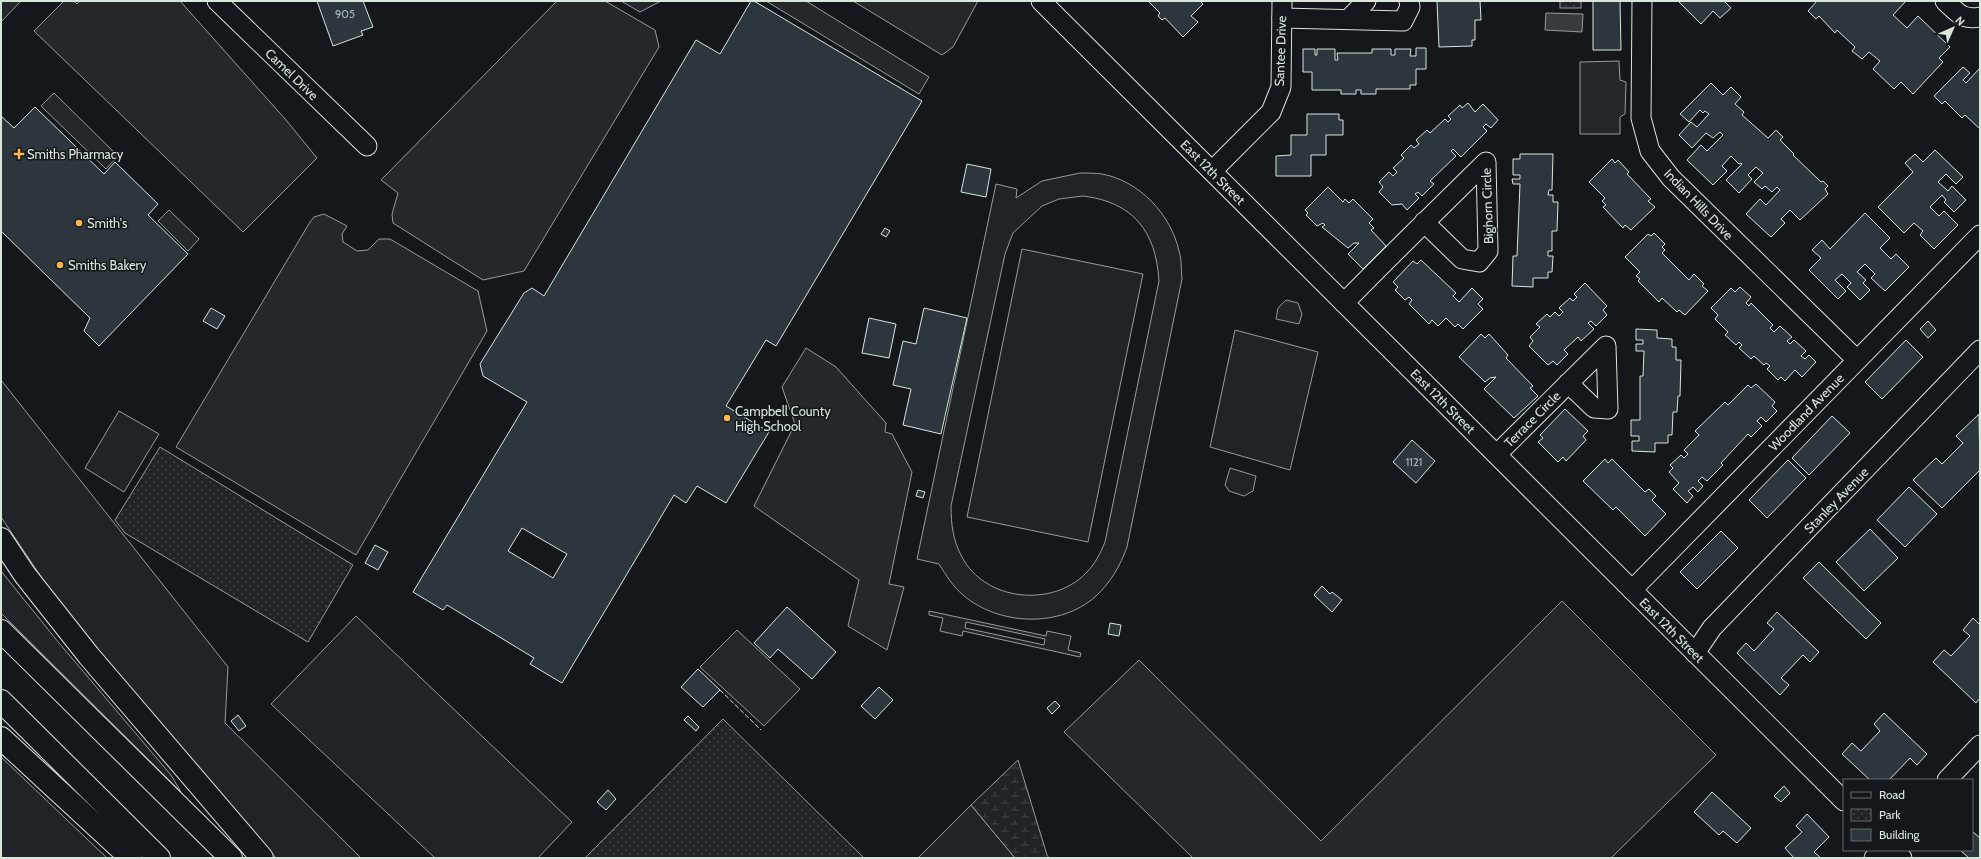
<svg xmlns="http://www.w3.org/2000/svg" width="1981" height="859" font-family="Cabin,sans-serif">
  <defs>
    <pattern id="wetland-marsh" width="20" height="14" patternUnits="userSpaceOnUse"><rect width="20" height="14" fill="#202428"/><path d="M1 5h8M5 5V1M11 12h8M15 12V8" fill="none" stroke="#404447"/></pattern>
    <pattern id="park-dots" width="8" height="8" patternUnits="userSpaceOnUse"><rect width="8" height="8" fill="#202428"/><path d="M2 2h.1M6 6h.1" fill="none" stroke="#404447" stroke-width="1.8" stroke-linecap="round"/></pattern>
  </defs>
  <rect width="100%" height="100%" fill="#14181c"/>
  <g fill="#202428" stroke="#939e99" fill-rule="evenodd">
    <path d="M1080 173C1088 173 1095 173 1102 174 1140 181 1171 215 1179 251 1182 260 1181 270 1182 279L1127 547C1120 566 1111 582 1096 596 1061 628 999 626 963 595 953 587 946 575 939 564L917 559 996 184 1017 189 1016 198 1042 181ZM1083 196C1133 202 1156 231 1159 281L1105 542C1100 554 1095 564 1086 573 1052 608 985 601 962 557 953 541 951 524 951 506L1005 254 1013 233 1042 206 1059 199Z"/>
    <polygon points="1022,249 1143,274 1088,542 967,517"/>
    <polygon points="1286,300 1298,303 1302,314 1299,324 1276,319 1278,308"/>
    <polygon points="1235,330 1318,352 1290,470 1210,447"/>
    <polygon points="1,380 228,667 225,723 361,858 276,858 58,602 1,517"/>
    <polygon points="119,411 159,434 124,492 85,468"/>
    <polygon points="1230,468 1256,476 1253,491 1244,496 1229,491 1225,485"/>
    <polygon points="1,571 59,643 171,775 181,792 1,613"/>
    <path d="M929 611 1046 636 1047 631 1071 636 1068 650 1081 653 1080 657 963 631 962 636 940 631 943 618 929 615ZM966 622 1045 639 1044 645 965 628Z"/>
    <polygon points="356,616 572,822 538,858 435,858 271,704"/>
    <polygon points="1,757 107,858 1,858"/>
    <polygon points="971,805 1015,858 918,858"/>
  </g>
  <polygon fill="url(#wetland-marsh)" stroke="#939e99" points="1018,760 1047,855 1049,858 1015,858 971,805"/>
  <g fill="url(#park-dots)" stroke="#939e99">
    <rect x="1560" y="1" width="21" height="7"/>
    <polygon points="160,447 353,565 308,642 125,533 115,520"/>
    <polygon points="723,719 863,857 862,858 585,858"/>
  </g>
  <g fill="#24282b" stroke="#939e99">
    <polygon points="1,1 21,1 1,22"/>
    <polygon points="64,1 74,1 77,4 80,1 180,1 286,120 317,158 243,232 34,31"/>
    <polygon points="557,1 605,1 655,30 659,47 524,271 483,280 393,223 392,214 398,193 381,180"/>
    <polygon points="621,1 661,1 640,12"/>
    <polygon points="766,1 806,1 929,77 919,94"/>
    <polygon points="853,1 978,1 953,47 942,55"/>
    <polygon points="1619,61 1620,80 1626,82 1625,114 1620,117 1620,134 1580,134 1580,62"/>
    <polygon points="54,93 118,156 106,169 41,106"/>
    <polygon points="169,210 199,239 188,251 158,221"/>
    <polygon points="324,214 347,226 342,234 343,242 357,251 368,250 379,239 390,239 478,291 487,331 356,555 176,447 310,222 314,217"/>
    <polygon points="806,348 836,367 886,423 885,432 892,434 912,472 889,584 904,587 887,650 848,626 859,580 754,506 795,424 782,387"/>
    <polygon points="1562,601 1716,755 1611,858 1193,858 1064,732 1139,660 1321,841"/>
    <polygon points="737,630 800,689 764,726 700,667"/>
  </g>
  <polygon fill="#363b3e" stroke="#939e99" points="1546,13 1583,14 1582,32 1545,30"/>
  <g fill="#2c363c" stroke="#d8e6dc" fill-rule="evenodd">
    <polygon points="317,1 363,1 373,27 361,31 363,35 333,46"/>
    <path d="M751 1H754L922 101 776 346 766 340 726 406 769 432 726 503 697 486 686 503 674 495 562 683 530 664 534 658 447 605 443 610 413 592 527 402 483 376 480 364 524 293 532 288 544 296 696 40 720 54ZM522 528 567 554 553 578 508 551Z"/>
    <polygon points="1148,1 1200,1 1203,4 1191,16 1198,22 1183,37 1165,18 1162,20 1158,16 1160,13"/>
    <polygon points="1437,1 1480,1 1481,20 1475,20 1475,40 1472,40 1472,46 1439,47"/>
    <polygon points="1593,1 1620,1 1621,50 1593,50"/>
    <polygon points="1678,1 1724,1 1731,8 1720,18 1713,11 1701,24"/>
    <polygon points="1817,1 1906,1 1893,15 1907,28 1918,16 1950,47 1939,58 1943,62 1913,94 1901,82 1894,89 1873,69 1880,61 1869,52 1862,59 1852,51 1855,47 1837,30 1835,33 1819,16 1816,19 1808,11"/>
    <polygon points="1416,48 1426,48 1426,69 1416,69 1416,85 1410,85 1410,89 1376,89 1376,94 1361,94 1361,90 1356,90 1356,94 1341,94 1341,90 1312,90 1312,72 1303,72 1303,49 1315,49 1315,55 1317,55 1317,49 1335,49 1335,60 1338,60 1337,53 1372,53 1372,49 1391,49 1391,55 1395,55 1395,49 1411,49 1410,56 1416,56"/>
    <polygon points="1963,67 1970,73 1963,80 1966,83 1980,68 1980,129 1965,115 1962,118 1945,101 1942,104 1934,96"/>
    <polygon points="1711,83 1723,95 1731,87 1741,97 1735,104 1744,112 1742,115 1768,138 1776,130 1783,137 1780,140 1794,154 1793,155 1821,182 1823,181 1828,186 1825,189 1828,194 1800,220 1790,210 1781,219 1785,223 1771,237 1746,214 1760,199 1766,205 1780,190 1777,187 1772,192 1765,186 1762,189 1754,182 1763,173 1756,167 1748,175 1752,179 1739,193 1726,180 1742,164 1741,163 1739,164 1731,156 1722,166 1727,171 1713,185 1687,160 1701,145 1707,151 1723,135 1720,132 1713,138 1706,133 1692,148 1679,135 1691,122 1697,127 1709,114 1705,111 1703,113 1700,110 1689,122 1680,114"/>
    <polygon points="1468,103 1475,112 1483,104 1498,120 1491,128 1486,124 1483,127 1487,131 1461,157 1453,149 1451,151 1456,156 1430,181 1434,184 1422,196 1418,192 1415,194 1419,198 1407,210 1402,204 1392,205 1379,192 1383,187 1379,182 1389,172 1393,176 1397,172 1393,168 1404,158 1401,155 1411,145 1414,148 1419,144 1416,140 1427,130 1430,133 1445,119 1448,122 1451,119 1448,116 1460,105 1462,108"/>
    <polygon points="35,107 104,174 115,162 158,204 148,215 188,254 99,346 84,331 90,318 1,231 1,116 14,128"/>
    <polygon points="1307,114 1339,114 1339,120 1343,120 1343,135 1326,135 1326,155 1311,155 1311,176 1276,176 1276,156 1291,155 1291,135 1307,135"/>
    <polygon points="1935,150 1963,177 1956,184 1946,174 1938,182 1948,191 1952,186 1966,200 1954,212 1944,202 1946,200 1942,195 1930,207 1939,216 1944,211 1958,225 1934,249 1920,235 1923,231 1914,223 1904,233 1878,207 1913,172 1905,163 1915,154 1923,162"/>
    <polygon points="1520,154 1553,154 1552,190 1549,190 1548,195 1553,195 1553,202 1558,202 1557,231 1552,231 1552,251 1548,251 1548,256 1553,256 1552,272 1548,272 1548,278 1533,278 1533,287 1512,286 1513,256 1517,256 1520,184 1513,184 1512,179 1520,179 1520,175 1513,175 1513,159 1520,159"/>
    <polygon points="1612,159 1615,163 1618,160 1629,172 1627,174 1651,199 1648,201 1655,207 1631,230 1625,225 1623,228 1603,207 1606,205 1602,201 1605,198 1589,182"/>
    <polygon points="967,164 991,169 986,197 961,192"/>
    <polygon points="1328,187 1343,202 1345,199 1349,203 1353,199 1373,219 1369,223 1374,228 1371,230 1386,246 1363,269 1348,254 1359,243 1354,243 1348,248 1322,227 1325,225 1323,223 1317,226 1306,215 1308,213 1305,210"/>
    <polygon points="1865,213 1890,238 1880,248 1891,259 1896,254 1909,267 1885,291 1871,278 1875,274 1865,264 1857,272 1866,280 1863,283 1870,290 1860,300 1847,287 1851,283 1842,274 1835,280 1846,291 1838,299 1809,270 1821,258 1812,250 1822,240 1830,249"/>
    <polygon points="885,228 890,231 886,237 881,234"/>
    <polygon points="1654,233 1665,244 1662,247 1665,250 1662,253 1689,280 1694,274 1704,284 1702,286 1708,291 1685,315 1679,310 1677,312 1662,298 1659,302 1638,281 1640,279 1636,276 1640,272 1625,257 1648,234 1651,236"/>
    <polygon points="1421,260 1456,293 1453,296 1459,302 1472,288 1483,299 1478,304 1483,309 1463,329 1458,324 1455,327 1446,318 1438,326 1432,320 1429,324 1409,304 1412,300 1409,297 1405,300 1395,290 1398,287 1393,282 1413,261 1417,264"/>
    <polygon points="1585,283 1607,306 1603,310 1607,315 1596,326 1591,321 1588,323 1594,329 1581,341 1578,337 1564,350 1568,354 1557,365 1553,361 1548,365 1529,346 1533,341 1530,337 1540,327 1536,324 1547,314 1550,317 1555,312 1559,316 1563,312 1559,308 1570,298 1573,301 1577,297 1574,294"/>
    <polygon points="1740,287 1751,297 1746,303 1749,306 1751,303 1773,325 1770,328 1774,332 1780,326 1792,337 1787,341 1790,344 1794,340 1806,351 1801,356 1805,359 1809,355 1816,362 1802,377 1795,370 1785,381 1781,377 1778,380 1767,369 1770,366 1766,363 1764,365 1754,356 1751,359 1739,348 1742,345 1739,342 1736,345 1725,335 1728,332 1715,319 1718,315 1711,308 1731,288 1735,292"/>
    <polygon points="211,308 225,316 217,329 203,321"/>
    <polygon points="924,308 967,318 941,434 903,425 911,389 893,385 903,341 916,344"/>
    <polygon points="869,318 896,324 889,358 862,353"/>
    <polygon points="1928,321 1936,330 1928,338 1920,329"/>
    <polygon points="1636,329 1657,330 1657,338 1672,339 1672,347 1676,347 1676,360 1681,360 1680,396 1678,396 1677,412 1673,412 1672,435 1668,435 1668,443 1655,443 1655,452 1632,451 1632,441 1639,441 1639,436 1631,436 1631,420 1640,420 1640,376 1643,376 1644,351 1636,351 1636,344 1643,344 1643,340 1636,340"/>
    <polygon points="1481,334 1485,338 1489,334 1508,355 1506,358 1533,386 1530,388 1538,396 1514,418 1484,389 1496,377 1490,378 1485,382 1459,357"/>
    <polygon points="1906,340 1923,357 1882,399 1865,382"/>
    <polygon points="1756,384 1775,402 1772,406 1777,411 1766,422 1761,417 1757,421 1762,426 1751,437 1748,434 1721,463 1723,465 1707,481 1702,477 1698,481 1703,486 1698,492 1693,487 1688,491 1693,496 1687,503 1673,489 1679,483 1669,472 1673,468 1670,465 1681,455 1684,458 1688,454 1684,450 1699,435 1695,431 1725,402 1728,405 1748,385 1751,388"/>
    <polygon points="1565,409 1588,431 1583,436 1586,440 1566,461 1563,457 1558,462 1538,442 1543,438 1540,435"/>
    <polygon points="1979,414 1980,470 1942,508 1913,480 1936,458 1942,464 1963,443 1956,436"/>
    <polygon points="1832,416 1850,433 1809,475 1792,458"/>
    <polygon points="1412,440 1435,461 1416,483 1393,462"/>
    <polygon points="1605,459 1608,463 1612,459 1645,492 1649,489 1656,496 1652,500 1666,514 1645,536 1616,507 1613,510 1583,481"/>
    <polygon points="1788,460 1806,478 1767,518 1749,500"/>
    <polygon points="1909,487 1937,514 1905,547 1877,520"/>
    <polygon points="918,490 925,492 923,498 916,496"/>
    <polygon points="1870,529 1898,558 1864,591 1836,562"/>
    <polygon points="1721,531 1738,548 1697,589 1680,572"/>
    <polygon points="375,545 388,552 378,570 365,563"/>
    <polygon points="1819,562 1881,623 1866,639 1803,578"/>
    <polygon points="1322,586 1330,594 1332,592 1342,600 1332,612 1314,595"/>
    <polygon points="787,607 836,652 812,679 778,649 770,658 754,643"/>
    <polygon points="1777,612 1819,652 1810,662 1803,655 1781,678 1789,685 1780,695 1737,653 1746,643 1754,651 1774,629 1767,623"/>
    <polygon points="1973,618 1980,625 1980,698 1976,703 1933,662 1944,650 1951,656 1970,636 1963,630"/>
    <polygon points="1110,623 1121,625 1119,636 1108,634"/>
    <polygon points="698,669 720,690 703,707 681,687"/>
    <polygon points="879,687 893,700 875,719 861,706"/>
    <polygon points="1055,701 1060,706 1052,714 1047,708"/>
    <polygon points="1884,713 1927,754 1917,765 1910,758 1889,780 1870,780 1842,754 1852,743 1861,751 1880,731 1874,724"/>
    <polygon points="238,715 246,726 239,731 231,721"/>
    <polygon points="688,716 699,727 696,731 684,720"/>
    <polygon points="1784,786 1790,793 1781,802 1774,796"/>
    <polygon points="608,790 616,799 606,810 597,802"/>
    <polygon points="1712,792 1751,828 1737,843 1723,831 1719,835 1694,812"/>
    <polygon points="1807,814 1829,837 1814,852 1821,858 1794,858 1785,848 1802,832 1796,826"/>
    <polygon points="1972,831 1980,838 1980,858 1969,858 1960,850 1972,850"/>
  </g>
  <g fill="none" stroke-linecap="round" stroke-linejoin="round">
    <defs>
      <g id="minor">
        <polyline points="217,1 367,146"/>
        <polyline points="1041,1 1844,801"/>
        <polyline points="1642,1 1641,118 1650,151 1671,178 1857,360"/>
        <path d="M1945 1C1958 13 1962 20 1980 17"/>
        <polyline points="1282,18 1403,21 1410,7 1409,1"/>
        <polyline points="1349,19 1366,1"/>
        <polyline points="1212,171 1271,112 1281,87 1282,1"/>
        <path d="M1344 303C1391 255 1438 209 1486 162L1488 251 1479 262 1462 259 1424 222"/>
        <polyline points="1497,454 1606,346 1608,409 1594,408 1568,383"/>
        <polyline points="1632,590 1980,235"/>
        <polyline points="1695,653 1712,628 1980,350"/>
        <polyline points="1947,780 1980,745"/>
        <polyline points="1894,850 1902,858"/>
        <polyline points="1874,858 1881,850"/>
      </g>
      <g id="highway">
        <polyline points="1,539 25,575 89,656 262,858"/>
        <polyline points="1,631 231,858"/>
        <polyline points="1,701 159,858"/>
        <polyline points="1,738 131,858"/>
      </g>
    </defs>
    <use href="#minor" stroke="#d8e6dc" stroke-width="21"/>
    <use href="#highway" stroke="#d8e6dc" stroke-width="24"/>
    <use href="#minor" stroke="#14181c" stroke-width="19"/>
    <use href="#highway" stroke="#14181c" stroke-width="22"/>
    <polyline stroke="#d8e6dc" stroke-width="1" stroke-dasharray="5 2" stroke-linecap="butt" points="720,690 761,730"/>
  </g>
  <g fill="#ffb74d" stroke="#14181c" stroke-width="1.5">
    <path d="M17 148h4v4h4v4h-4v4h-4v-4h-4v-4h4z"/>
    <circle cx="79" cy="223" r="4"/>
    <circle cx="60" cy="265" r="4"/>
    <circle cx="727" cy="418" r="4"/>
  </g>
  <g text-anchor="middle" dominant-baseline="central" stroke-width="3" stroke-linejoin="round" paint-order="stroke">
    <g font-size="11" fill="#adbab4">
      <text x="345" y="14">905</text>
      <text x="1414" y="462">1121</text>
    </g>
    <g font-size="13" fill="#d8e6dc" stroke="#14181c">
      <text transform="translate(1280 51) rotate(-88)">Santee Drive</text>
      <text transform="translate(292 74) rotate(44)">Camel Drive</text>
      <text transform="translate(1213 172) rotate(45)">East 12th Street</text>
      <text transform="translate(1699 204) rotate(46)">Indian Hills Drive</text>
      <text transform="translate(1487 206) rotate(-92)">Bighorn Circle</text>
      <text transform="translate(1443 401) rotate(45)">East 12th Street</text>
      <text transform="translate(1806 412) rotate(-46)">Woodland Avenue</text>
      <text transform="translate(1532 419) rotate(-45)">Terrace Circle</text>
      <text transform="translate(1836 500) rotate(-46)">Stanley Avenue</text>
      <text transform="translate(1672 630) rotate(45)">East 12th Street</text>
    </g>
    <g font-size="13" fill="#d8e6dc" stroke="#14181c" text-anchor="start">
      <text x="27" y="154">Smiths Pharmacy</text>
      <text x="87" y="223">Smith's</text>
      <text x="68" y="265">Smiths Bakery</text>
      <text x="735" y="411">Campbell County<tspan x="735" dy="15">High School</tspan></text>
    </g>
  </g>
  <rect width="1981" height="859" fill="none" stroke="#d8e6dc" stroke-width="4"/>
  <rect x="1843" y="779" width="130" height="72" fill="#14181c" stroke="#626a69"/>
  <rect x="1851" y="792" width="20" height="6" fill="#14181c" stroke="#626a69"/>
  <text x="1879" y="799" font-size="12" fill="#d8e6dc">Road</text>
  <rect x="1851" y="809" width="20" height="12" fill="url(#park-dots)" stroke="#626a69"/>
  <text x="1879" y="819" font-size="12" fill="#d8e6dc">Park</text>
  <rect x="1851" y="829" width="20" height="12" fill="#2c363c" stroke="#626a69"/>
  <text x="1879" y="839" font-size="12" fill="#d8e6dc">Building</text>
  <g transform="translate(1953 28) rotate(45)" stroke="#14181c" stroke-width="3" paint-order="stroke">
  <path d="M0-3L7 15L0 10L-7 15Z" fill="#d8e6dc"/>
  <text y="-6" font-size="11" font-weight="bold" text-anchor="middle" fill="#d8e6dc">N</text>
  </g>
</svg>
